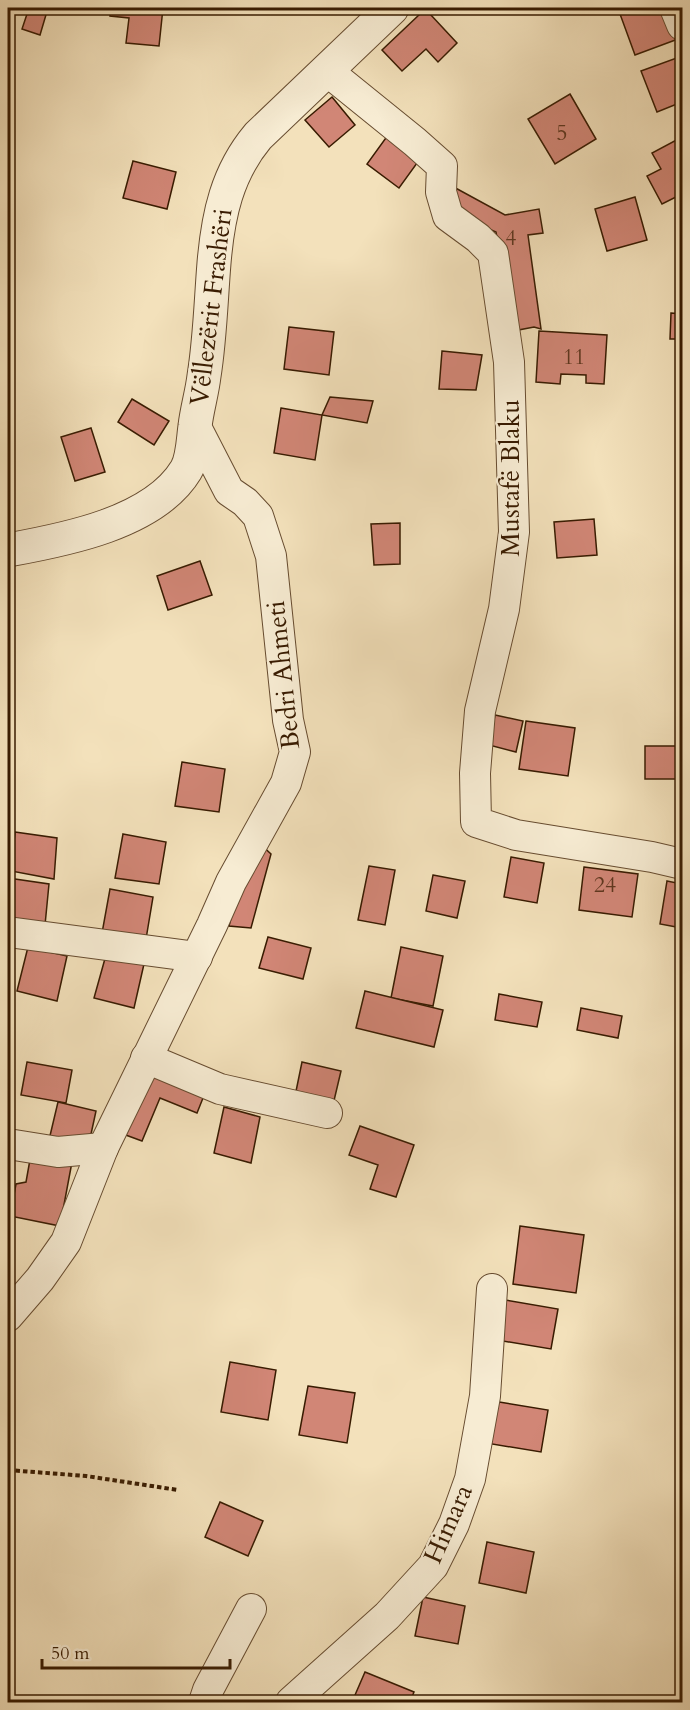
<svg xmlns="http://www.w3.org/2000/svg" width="690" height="1710" font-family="Cardo,serif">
  <rect width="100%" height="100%" fill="#f3e1bb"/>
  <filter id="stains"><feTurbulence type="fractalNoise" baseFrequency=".00333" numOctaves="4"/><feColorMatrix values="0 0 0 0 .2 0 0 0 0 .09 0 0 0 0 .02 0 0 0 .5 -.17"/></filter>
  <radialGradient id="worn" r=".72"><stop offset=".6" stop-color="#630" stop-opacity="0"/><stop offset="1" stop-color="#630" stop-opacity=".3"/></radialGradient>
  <g fill="#d18676" stroke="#381b01" stroke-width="1.5">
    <polygon points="29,8 48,8 40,35 22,29"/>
    <polygon points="111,8 163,8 159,46 126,43 129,18 110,16"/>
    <polygon points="637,8 667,8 678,39 635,55 620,14"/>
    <polygon points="420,14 430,14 457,43 438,62 426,49 402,71 382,50"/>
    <polygon points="682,56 682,102 657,112 641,71"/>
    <polygon points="570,94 596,139 555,164 528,119"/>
    <polygon points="332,97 355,125 329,147 305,120"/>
    <polygon points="388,135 420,159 399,188 367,164"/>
    <polygon points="682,137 682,194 662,204 647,176 661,169 652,153"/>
    <polygon points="133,161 176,172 167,209 123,198"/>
    <polygon points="450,185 505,215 539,209 543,233 528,235 541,329 534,327 513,331 496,232 454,214"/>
    <polygon points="635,197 647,240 607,251 595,209"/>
    <polygon points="671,313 682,314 682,339 670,339"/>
    <polygon points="289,327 334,332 329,375 284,369"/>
    <polygon points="539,331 607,335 604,384 586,383 586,375 561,374 560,384 536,382"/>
    <polygon points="442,351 482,355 476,390 439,389"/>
    <polygon points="330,397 373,401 367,423 322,415"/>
    <polygon points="132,399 169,421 154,445 118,422"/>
    <polygon points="281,408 322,415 315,460 274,453"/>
    <polygon points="91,428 105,472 75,481 61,437"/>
    <polygon points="594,519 597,555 557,558 554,522"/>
    <polygon points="400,523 400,564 374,565 371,524"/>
    <polygon points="200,561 212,595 168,610 157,576"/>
    <polygon points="495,715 523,721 516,752 489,745"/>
    <polygon points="526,721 575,728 568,776 519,769"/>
    <rect x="645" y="746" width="37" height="33"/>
    <polygon points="182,762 225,769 219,812 175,806"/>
    <polygon points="15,832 57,838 54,879 11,871"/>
    <polygon points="123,834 166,842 159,884 115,878"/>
    <polygon points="258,842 271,854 251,928 229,926 244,866"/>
    <polygon points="511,857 544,863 537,903 504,897"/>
    <polygon points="369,866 395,870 385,925 358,920"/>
    <polygon points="584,867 638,874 632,917 579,910"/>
    <polygon points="433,875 465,881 457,918 426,911"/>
    <polygon points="8,878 49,884 45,925 8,918"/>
    <polygon points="667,881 682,884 682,928 660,924"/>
    <polygon points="110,889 153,897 146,939 102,933"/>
    <polygon points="268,937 311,948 303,979 259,968"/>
    <polygon points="28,947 67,956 57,1001 17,991"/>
    <polygon points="401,947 443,956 433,1006 391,998"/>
    <polygon points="106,955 144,964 134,1008 94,998"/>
    <polygon points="365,991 443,1010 434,1047 356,1028"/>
    <polygon points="499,994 542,1002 537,1027 495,1020"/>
    <polygon points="581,1008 622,1016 618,1038 577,1030"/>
    <polygon points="8,1054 14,1056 8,1087"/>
    <polygon points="27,1062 72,1070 66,1103 21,1095"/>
    <polygon points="302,1062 341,1071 332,1109 294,1101"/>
    <polygon points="149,1071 205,1093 197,1113 160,1098 142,1141 123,1134"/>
    <polygon points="58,1102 96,1111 88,1148 49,1140"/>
    <polygon points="224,1107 260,1117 251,1163 214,1153"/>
    <polygon points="360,1126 414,1145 396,1197 370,1189 378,1165 349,1155"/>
    <polygon points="31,1154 72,1162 60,1226 10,1216 16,1184 26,1182"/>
    <polygon points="520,1226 584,1235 576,1293 513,1284"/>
    <polygon points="505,1300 558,1309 551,1349 497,1340"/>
    <polygon points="230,1362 276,1370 268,1420 221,1412"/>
    <polygon points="308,1386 355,1393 347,1443 299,1435"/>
    <polygon points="493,1401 548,1410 541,1452 486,1443"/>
    <polygon points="220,1502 263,1521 248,1556 205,1537"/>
    <polygon points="487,1542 534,1552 526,1593 479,1583"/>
    <polygon points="423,1597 465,1606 458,1644 415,1636"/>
    <polygon points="365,1672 414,1692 410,1702 352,1702"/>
  </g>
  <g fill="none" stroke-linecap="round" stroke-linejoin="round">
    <defs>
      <g id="minor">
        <polyline points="675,8 682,25"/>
        <polyline points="326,70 415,142 442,166 441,192 448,216 478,238 493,253 509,362 514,532 504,609 480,711 475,773 476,822 516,835 652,857 682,864"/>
        <polyline points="8,932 197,957"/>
        <polyline points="146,1058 220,1089 327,1113"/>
        <polyline points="8,1144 58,1152 103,1148"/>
        <polyline points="8,1316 40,1279 66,1242 103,1148 212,925 231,882 286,783 295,752 288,720 271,556 258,516 245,502 229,491 195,425"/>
        <polyline points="204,1702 208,1690 251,1609"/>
        <polyline points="291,1702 387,1616 433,1566 454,1524 470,1479 485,1396 492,1289"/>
      </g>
      <path id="tertiary" d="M8 550C64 540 154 523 186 470 193 458 193 440 195 426 197 409 202 393 204 376 210 339 211 300 214 263 218 215 227 173 258 136L392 8"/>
    </defs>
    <use href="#minor" stroke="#674c30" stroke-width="32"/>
    <use href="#tertiary" stroke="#674c30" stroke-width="35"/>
    <polyline stroke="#381b01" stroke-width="4" stroke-dasharray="4.5 3" stroke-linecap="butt" points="8,1470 86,1476 178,1490"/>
    <use href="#minor" stroke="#f7ecd3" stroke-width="30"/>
    <use href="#tertiary" stroke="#f7ecd3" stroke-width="33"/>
  </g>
  <g text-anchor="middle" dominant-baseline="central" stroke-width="4.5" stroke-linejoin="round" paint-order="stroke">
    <g font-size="22" fill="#5e361e">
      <text x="562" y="133">5</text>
      <text x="511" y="238">4</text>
      <text x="574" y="357">11</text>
      <text x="605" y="885">24</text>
    </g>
    <g font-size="26" fill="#381b01" stroke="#f7ecd3">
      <text transform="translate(211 307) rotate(-83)">Vëllezërit Frashëri</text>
      <text transform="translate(510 478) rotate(-90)">Mustafë Blaku</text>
      <text transform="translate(283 675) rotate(-96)">Bedri Ahmeti</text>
      <text transform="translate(448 1524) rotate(-66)">Himara</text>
    </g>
  </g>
  <rect width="690" height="1710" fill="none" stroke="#f3e1bb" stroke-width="30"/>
  <rect x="9" y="9" width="672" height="1692" fill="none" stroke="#381b01" stroke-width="3"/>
  <rect x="15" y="15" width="660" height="1680" fill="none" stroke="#381b01" stroke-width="1.5"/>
  <path d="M42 1659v9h188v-9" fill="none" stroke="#381b01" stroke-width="3"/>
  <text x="51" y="1659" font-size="18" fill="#381b01" stroke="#f7ecd3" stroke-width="4.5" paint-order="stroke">50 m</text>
  <rect width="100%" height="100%" filter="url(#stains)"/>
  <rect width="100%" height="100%" fill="url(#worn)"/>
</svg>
